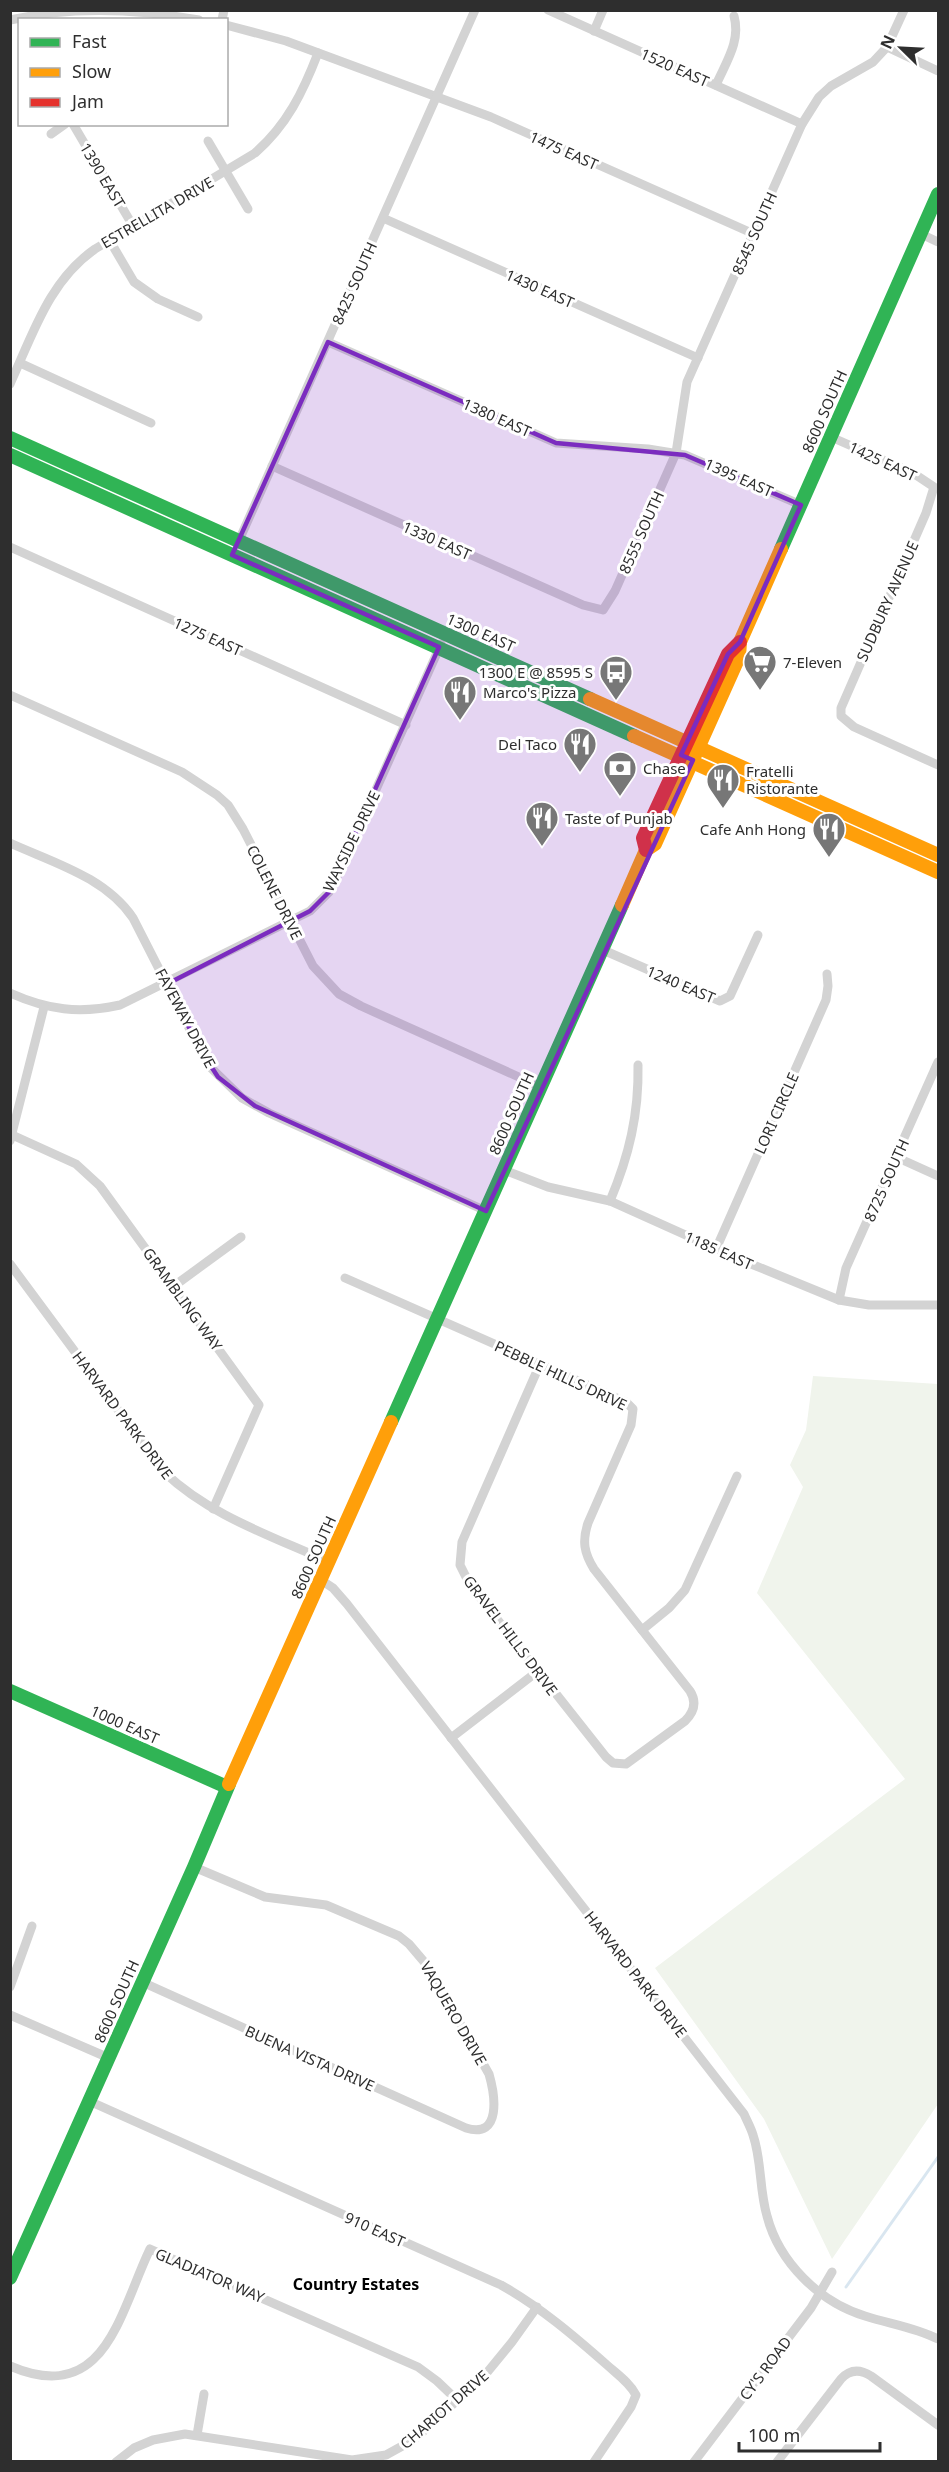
<svg xmlns="http://www.w3.org/2000/svg" width="949" height="2472" font-family="'Noto Sans',sans-serif">
  <rect width="100%" height="100%" fill="#fff"/>
  <polygon fill="#f0f4ec" points="813,1376 938,1384 938,2104 832,2259 764,2119 655,1968 905,1779 757,1593 803,1487 790,1465 806,1430"/>
  <g fill="none" stroke-linecap="round" stroke-linejoin="round">
    <polyline stroke="#d9e6f0" stroke-width="3" points="846,2287 938,2157"/>
    <g stroke="#d3d3d3" stroke-width="9">
      <polyline points="548,10 802,124"/>
      <path d="M10 20C71 6 138 9 199 20"/>
      <polyline points="222,20 224,10"/>
      <polyline points="226,25 286,41 491,117 754,234"/>
      <polyline points="594,31 603,10"/>
      <polyline points="887,47 938,71"/>
      <path d="M716 85C726 62 741 41 734 16"/>
      <polyline points="73,124 133,226"/>
      <polyline points="51,134 65,124"/>
      <polyline points="208,141 248,209"/>
      <polyline points="383,218 698,358"/>
      <polyline points="921,234 938,242"/>
      <polyline points="110,241 134,282 158,299 198,317"/>
      <polyline points="328,342 556,443 648,449 685,455 801,505"/>
      <polyline points="20,363 151,423"/>
      <path d="M10 384C33 334 49 281 95 249L255 153C287 125 303 92 318 53"/>
      <polyline points="831,437 913,473 934,487 926,513 841,708 841,716 854,727 938,765"/>
      <polyline points="272,466 583,605 603,610 615,591 676,453 687,382 802,124 819,97 831,86 873,62 887,47 904,10"/>
      <polyline points="237,545 475,10"/>
      <polyline points="10,547 406,725"/>
      <polyline points="10,695 182,772 217,795 228,805 243,829 313,966 339,994 361,1006 541,1087"/>
      <path d="M10 843C54 863 105 877 133 918L208 1065 242 1098 269 1113 486 1211"/>
      <polyline points="603,950 720,1001 730,996 758,935"/>
      <path d="M10 993C48 1010 79 1014 120 1005L310 911 329 892 336 879 441 644"/>
      <polyline points="10,1134 76,1164 100,1186 259,1405 213,1509"/>
      <polyline points="10,1141 44,1007"/>
      <polyline points="896,1157 938,1176"/>
      <polyline points="504,1170 548,1187 610,1201 739,1259 839,1300 869,1305 938,1305"/>
      <path d="M610 1201C629 1156 639 1114 638 1065"/>
      <polyline points="716,1249 826,1000 828,986 827,974"/>
      <path d="M10 1264 164 1472C210 1516 272 1536 329 1562"/>
      <path d="M345 1278 626 1402 633 1409 631 1425 588 1523C582 1541 584 1553 594 1569L690 1691C697 1702 694 1712 685 1721L626 1764 613 1763 606 1757 470 1585 460 1565 462 1542 540 1364"/>
      <polyline points="174,1286 241,1237"/>
      <polyline points="839,1300 846,1268 938,1062"/>
      <path d="M321 1580 333 1588 347 1604 744 2114C747 2121 751 2128 753 2135 762 2161 759 2189 767 2216 779 2262 819 2302 865 2316 890 2324 914 2327 938 2339"/>
      <polyline points="642,1630 669,1608 685,1590 737,1476"/>
      <polyline points="451,1738 538,1671"/>
      <path d="M142 1982 466 2128C502 2139 495 2095 489 2074L426 1964 409 1944 399 1936 326 1905 265 1897 194 1867"/>
      <polyline points="10,1987 32,1926"/>
      <polyline points="10,2015 109,2058"/>
      <path d="M89 2101 501 2285C540 2307 573 2335 607 2365 617 2374 630 2383 636 2395L631 2407 594 2462"/>
      <path d="M10 2366C105 2407 119 2314 150 2249L418 2367 437 2381 458 2401"/>
      <polyline points="197,2435 204,2394"/>
      <polyline points="116,2462 134,2448 153,2440 185,2434 352,2460 386,2455 415,2439 485,2375 512,2342 537,2307"/>
      <polyline points="694,2462 811,2308 832,2272"/>
      <path d="M777 2462 841 2379C850 2369 860 2369 871 2376L938 2425"/>
    </g>
    <g stroke="#30b455" stroke-width="14">
      <polyline points="10,438 590,699"/>
      <polyline points="10,455 634,736"/>
      <polyline points="781,549 938,194"/>
      <polyline points="391,1422 622,905"/>
      <polyline points="10,1691 227,1787"/>
      <polyline points="10,2278 194,1867 229,1784"/>
    </g>
    <g stroke="#ff9f0a" stroke-width="14">
      <polyline points="590,699 938,855"/>
      <polyline points="634,736 938,872"/>
      <polyline points="622,905 646,850 655,844 739,657 740,642 781,549"/>
      <polyline points="229,1784 391,1422"/>
    </g>
    <polyline stroke="#e5322d" stroke-width="14" points="646,850 643,838 728,654 740,642"/>
  </g>
  <path fill="#7b2cbf" fill-opacity="0.2" stroke="#7b2cbf" stroke-width="4.5" stroke-linejoin="round" d="M328 342 556 443 685 455 801 505 740 642 728 654 681 755 693 760 486 1211 255 1106 218 1077 201 1051 167 984 310 911 329 892 439 647 232 555Z"/>
  <defs>
    <symbol id="supermarket-pin" viewBox="-11 -11 22 30"><path d="M0 17L-7.5 6A9.5 9.5 0 1 1 7.5 6Z" fill="#777" stroke="#fff"/><path d="M-6-5.5h2.5l.6 2H6L4.5 2H-2.5L-4.4-4H-6ZM-1.5 3.2a1.3 1.3 0 1 0 .1 0ZM3 3.2a1.3 1.3 0 1 0 .1 0Z" fill="#fff"/></symbol>
    <symbol id="bus-pin" viewBox="-11 -11 22 30"><path d="M0 17L-7.5 6A9.5 9.5 0 1 1 7.5 6Z" fill="#777" stroke="#fff"/><path d="M-5-6H5V4H4V6H2V4H-2V6H-4V4H-5ZM-3.5-4V0h7V-4ZM-3.5 1.2v1.5H-2V1.2ZM2 1.2v1.5H3.5V1.2Z" fill="#fff"/></symbol>
    <symbol id="restaurant-pin" viewBox="-11 -11 22 30"><path d="M0 17L-7.5 6A9.5 9.5 0 1 1 7.5 6Z" fill="#777" stroke="#fff"/><path d="M-5-6h1v4h1v-4h1v4h1v-4h1v5L-1.5 .5V6h-2V.5L-5-1ZM5-6V6H3V1.5H1.5Q1.5-4 5-6Z" fill="#fff"/></symbol>
    <symbol id="bank-pin" viewBox="-11 -11 22 30"><path d="M0 17L-7.5 6A9.5 9.5 0 1 1 7.5 6Z" fill="#777" stroke="#fff"/><path d="M-6-4H6V4H-6ZM0-2.3a2.3 2.3 0 1 0 0 4.6a2.3 2.3 0 1 0 0-4.6Z" fill="#fff"/></symbol>
  </defs>
  <g fill-rule="evenodd">
    <use href="#supermarket-pin" x="741" y="643" width="38" height="52"/>
    <use href="#bus-pin" x="597" y="653" width="38" height="52"/>
    <use href="#restaurant-pin" x="441" y="673" width="38" height="52"/>
    <use href="#restaurant-pin" x="561" y="725" width="38" height="52"/>
    <use href="#bank-pin" x="601" y="749" width="38" height="52"/>
    <use href="#restaurant-pin" x="704" y="761" width="38" height="52"/>
    <use href="#restaurant-pin" x="523" y="799" width="38" height="52"/>
    <use href="#restaurant-pin" x="810" y="810" width="38" height="52"/>
  </g>
  <g text-anchor="middle" dominant-baseline="central" stroke-width="6" stroke-linejoin="round" paint-order="stroke">
    <g font-size="15" fill="#2e2e2e" stroke="#fff">
      <text transform="translate(675 67) rotate(24)">1520 EAST</text>
      <text transform="translate(564 150) rotate(24)">1475 EAST</text>
      <text transform="translate(103 175) rotate(59)">1390 EAST</text>
      <text transform="translate(157 212) rotate(-30)">ESTRELLITA DRIVE</text>
      <text transform="translate(754 233) rotate(-66)">8545 SOUTH</text>
      <text transform="translate(354 283) rotate(-66)">8425 SOUTH</text>
      <text transform="translate(540 288) rotate(24)">1430 EAST</text>
      <text transform="translate(824 411) rotate(-66)">8600 SOUTH</text>
      <text transform="translate(497 417) rotate(24)">1380 EAST</text>
      <text transform="translate(883 461) rotate(25)">1425 EAST</text>
      <text transform="translate(739 477) rotate(24)">1395 EAST</text>
      <text transform="translate(641 532) rotate(-66)">8555 SOUTH</text>
      <text transform="translate(437 540) rotate(24)">1330 EAST</text>
      <text transform="translate(887 601) rotate(-66)">SUDBURY AVENUE</text>
      <text transform="translate(481 632) rotate(24)">1300 EAST</text>
      <text transform="translate(208 636) rotate(24)">1275 EAST</text>
      <text transform="translate(351 841) rotate(-64)">WAYSIDE DRIVE</text>
      <text transform="translate(275 892) rotate(63)">COLENE DRIVE</text>
      <text transform="translate(681 984) rotate(23)">1240 EAST</text>
      <text transform="translate(186 1018) rotate(62)">FAYEWAY DRIVE</text>
      <text transform="translate(511 1113) rotate(-66)">8600 SOUTH</text>
      <text transform="translate(776 1113) rotate(-66)">LORI CIRCLE</text>
      <text transform="translate(886 1180) rotate(-66)">8725 SOUTH</text>
      <text transform="translate(719 1250) rotate(24)">1185 EAST</text>
      <text transform="translate(183 1299) rotate(54)">GRAMBLING WAY</text>
      <text transform="translate(561 1375) rotate(25)">PEBBLE HILLS DRIVE</text>
      <text transform="translate(123 1415) rotate(53)">HARVARD PARK DRIVE</text>
      <text transform="translate(313 1557) rotate(-66)">8600 SOUTH</text>
      <text transform="translate(511 1635) rotate(53)">GRAVEL HILLS DRIVE</text>
      <text transform="translate(125 1724) rotate(24)">1000 EAST</text>
      <text transform="translate(636 1974) rotate(52)">HARVARD PARK DRIVE</text>
      <text transform="translate(116 2001) rotate(-66)">8600 SOUTH</text>
      <text transform="translate(454 2013) rotate(60)">VAQUERO DRIVE</text>
      <text transform="translate(310 2058) rotate(24)">BUENA VISTA DRIVE</text>
      <text transform="translate(375 2229) rotate(24)">910 EAST</text>
      <text transform="translate(210 2275) rotate(23)">GLADIATOR WAY</text>
      <text transform="translate(765 2368) rotate(-53)">CY'S ROAD</text>
      <text transform="translate(444 2409) rotate(-41)">CHARIOT DRIVE</text>
    </g>
    <g font-size="15" fill="#2e2e2e" stroke="#fff" text-anchor="start">
      <text x="783" y="662">7-Eleven</text>
      <text x="593" y="672" text-anchor="end">1300 E @ 8595 S</text>
      <text x="483" y="692">Marco's Pizza</text>
      <text x="557" y="744" text-anchor="end">Del Taco</text>
      <text x="643" y="768">Chase</text>
      <text x="746" y="771">Fratelli<tspan x="746" dy="17">Ristorante</tspan></text>
      <text x="565" y="818">Taste of Punjab</text>
      <text x="806" y="829" text-anchor="end">Cafe Anh Hong</text>
    </g>
    <g font-size="16" font-weight="bold" fill="#000" stroke="#fff">
      <text x="356" y="2284">Country Estates</text>
    </g>
  </g>
  <rect width="949" height="2472" fill="none" stroke="#2e2e2e" stroke-width="24"/>
  <rect x="18" y="18" width="210" height="108" fill="#ffffff" stroke="#ababab" stroke-width="1.5"/>
  <rect x="30" y="38" width="30" height="9" fill="#30b455" stroke="#ababab" stroke-width="1.5"/>
  <text x="72" y="48" font-size="18" fill="#2e2e2e">Fast</text>
  <rect x="30" y="68" width="30" height="9" fill="#ff9f0a" stroke="#ababab" stroke-width="1.5"/>
  <text x="72" y="78" font-size="18" fill="#2e2e2e">Slow</text>
  <rect x="30" y="98" width="30" height="9" fill="#e5322d" stroke="#ababab" stroke-width="1.5"/>
  <text x="72" y="108" font-size="18" fill="#2e2e2e">Jam</text>
  <g transform="translate(901 48) rotate(294)" stroke="#ffffff" stroke-width="4.5" paint-order="stroke">
  <path d="M0-4.5L10 22L0 15L-10 22Z" fill="#2e2e2e"/>
  <text y="-9" font-size="16" font-weight="bold" text-anchor="middle" fill="#2e2e2e">N</text>
  </g>
  <path d="M739 2442v9h141v-9" fill="none" stroke="#2e2e2e" stroke-width="3"/>
  <text x="748" y="2442" font-size="18" fill="#2e2e2e" stroke="#ffffff" stroke-width="4.5" paint-order="stroke">100 m</text>
</svg>
